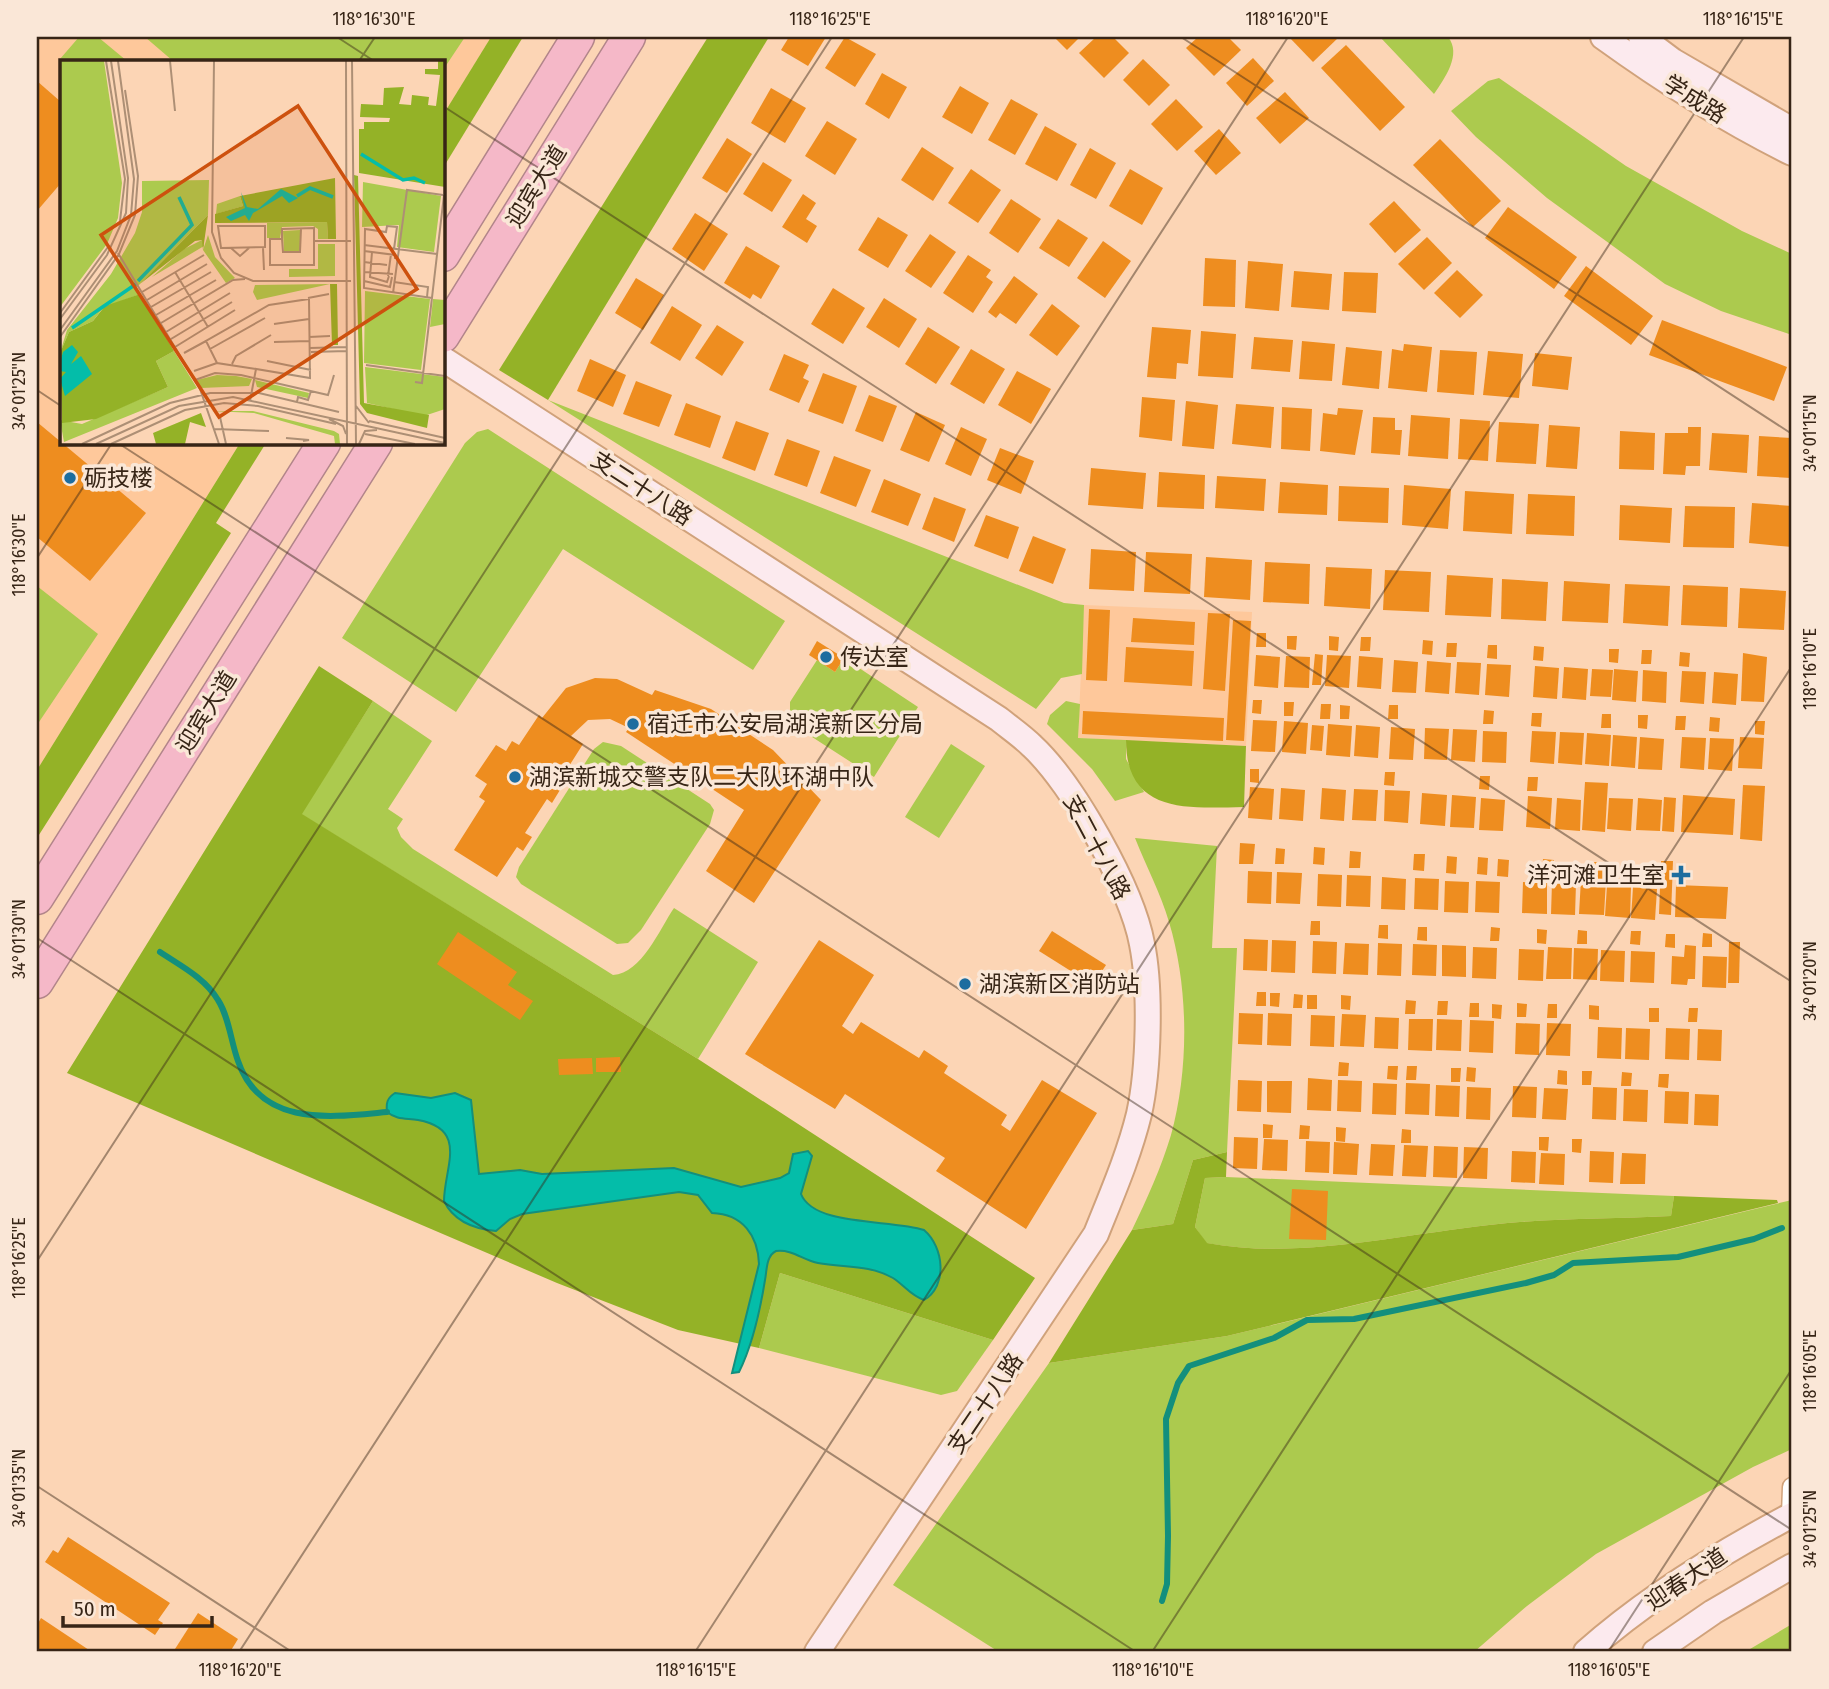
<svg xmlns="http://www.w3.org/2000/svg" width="1829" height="1689" font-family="'Fira Sans Condensed','Noto Sans SC',sans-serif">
  <rect width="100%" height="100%" fill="#fcd5b5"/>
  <g fill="#fec89b">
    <polygon points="37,37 491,37 443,115 443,61 61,61 61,443 240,443 37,770"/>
    <polygon points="1084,605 1252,612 1246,746 1078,738"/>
  </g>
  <g fill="#acca4e">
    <polygon points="79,37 98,37 127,61 61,61 61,66 60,59"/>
    <polygon points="145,37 465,37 443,70 443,61 173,61"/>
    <path d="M1380 37H1448C1462 54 1445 78 1434 94Z"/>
    <polygon points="1499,78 1626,166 1742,231 1792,254 1792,335 1721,311 1665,284 1547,198 1476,137 1451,111 1488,81"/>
    <polygon points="548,400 1064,603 1084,605 1082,674 1061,678 1036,709"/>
    <polygon points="488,429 785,621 753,670 563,549 456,712 342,638 465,443 477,432"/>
    <polygon points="37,586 98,634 37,725"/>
    <polygon points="844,658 918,707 874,777 809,735 790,716 790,702 817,660 835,672"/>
    <path d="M373 701 432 741 388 809 403 819 397 828 401 837 413 849 613 975C642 973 659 930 674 908L758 962 698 1059 301 814Z"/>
    <polygon points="1066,701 1080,704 1078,738 1126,740 1126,759 1144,792 1115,801 1092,769 1047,724 1050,715"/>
    <polygon points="603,742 621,746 710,804 714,810 710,824 641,930 628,943 617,944 521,884 516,877 519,867 594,749"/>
    <polygon points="951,744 985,766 939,838 905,817"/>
    <path d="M1135 838 1217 846 1212 948H1237L1227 1152 1193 1160 1173 1224 1132 1230C1147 1199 1161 1168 1171 1135 1189 1070 1189 988 1169 922 1161 894 1146 866 1135 838Z"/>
    <path d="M1205 1178 1226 1177 1674 1196 1671 1216C1611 1219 1549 1218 1489 1225 1399 1235 1296 1260 1206 1243L1195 1227Z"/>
    <polygon points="1792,1200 1792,1449 1753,1467 1596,1554 1527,1606 1474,1652 999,1652 893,1585 1049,1363 1227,1336"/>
    <polygon points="780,1273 993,1340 957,1391 941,1395 759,1348"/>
    <polygon points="1792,1624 1792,1652 1745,1652"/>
  </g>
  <g fill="#94b227">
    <polygon points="491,37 523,37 443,168 443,115"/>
    <polygon points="708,37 769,37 548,400 499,370"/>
    <polygon points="240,443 266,443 216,523 231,533 37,838 37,770"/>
    <polygon points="319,666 373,701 302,814 698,1059 1035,1278 993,1340 780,1273 759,1348 678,1330 557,1283 67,1073"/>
    <path d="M1126 740 1246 746 1244 807C1189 808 1126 815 1126 740Z"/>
    <path d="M1227 1152 1226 1177 1205 1178 1195 1227 1207 1243C1295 1260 1399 1235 1489 1225 1549 1218 1611 1219 1671 1216L1674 1196 1777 1200 1778 1203 1227 1336 1049 1363 1132 1230 1173 1224 1193 1160Z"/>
  </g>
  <path fill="#04bda9" stroke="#138f7d" stroke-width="2" d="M395 1093 431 1098 455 1093 471 1100 479 1174 520 1170 542 1174 674 1168 741 1187 780 1178 789 1173 793 1154 808 1151 812 1156 801 1194C814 1227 892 1219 924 1230 944 1247 948 1286 924 1300 911 1296 904 1285 893 1278 868 1264 844 1268 818 1263 803 1260 792 1249 776 1251 766 1256 767 1270 765 1280 760 1311 753 1344 739 1372L732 1373 759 1264C758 1236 743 1214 712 1213L698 1195 679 1192 522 1214 510 1219 496 1231C475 1229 454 1222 444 1201 444 1168 469 1129 418 1120 406 1118 397 1120 387 1112 386 1103 387 1098 395 1093Z"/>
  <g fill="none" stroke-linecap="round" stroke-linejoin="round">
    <g stroke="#138f7d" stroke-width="6">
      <path d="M160 952C181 966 205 978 218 1000 229 1017 231 1042 238 1061 261 1128 332 1117 387 1112"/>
      <polyline points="1162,1601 1167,1584 1168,1536 1166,1419 1178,1383 1189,1366 1274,1338 1307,1320 1354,1319 1526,1283 1554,1275 1573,1263 1678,1257 1754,1239 1782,1228"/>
    </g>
  </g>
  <g fill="#ee8d1f">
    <polygon points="789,37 826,37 808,66 781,50"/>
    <polygon points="845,37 876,54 855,87 825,68"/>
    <polygon points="1054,37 1080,37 1067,50"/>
    <polygon points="1096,37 1113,37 1129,53 1104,78 1079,53"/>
    <polygon points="1198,37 1228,37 1241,50 1214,76 1186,48"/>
    <polygon points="1289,37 1339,37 1313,62"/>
    <polygon points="1346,45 1405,107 1380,131 1321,68"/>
    <polygon points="1253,58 1274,81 1247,106 1226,83"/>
    <polygon points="1143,59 1170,85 1149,106 1123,80"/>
    <polygon points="882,73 907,87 889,119 865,104"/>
    <polygon points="37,81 61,102 61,183 37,211"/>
    <polygon points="960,86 989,103 972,134 942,117"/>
    <polygon points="771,88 806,108 785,143 751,123"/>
    <polygon points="1285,92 1309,118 1280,144 1256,118"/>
    <polygon points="1011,99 1038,114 1015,155 988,140"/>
    <polygon points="1176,99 1203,127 1177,151 1151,124"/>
    <polygon points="827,121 857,139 835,175 805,156"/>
    <polygon points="1045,126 1077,144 1057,181 1025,164"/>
    <polygon points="1219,129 1241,153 1216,175 1194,151"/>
    <polygon points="727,138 752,154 727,193 702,178"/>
    <polygon points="1440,139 1501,201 1473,227 1413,165"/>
    <polygon points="922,147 954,168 933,201 901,180"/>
    <polygon points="1090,148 1116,163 1096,199 1070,185"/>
    <polygon points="763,162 792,180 772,212 743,194"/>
    <polygon points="971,169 1001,190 978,223 948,203"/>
    <polygon points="1130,169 1163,188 1142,225 1109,206"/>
    <polygon points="803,194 816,203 806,219 817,226 807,243 782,227"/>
    <polygon points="1011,199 1041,219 1018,253 989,233"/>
    <polygon points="1394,201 1421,230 1395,253 1369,224"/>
    <polygon points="1508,207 1577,257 1554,289 1485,238"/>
    <polygon points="695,213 728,234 704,271 672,249"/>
    <polygon points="878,217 908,235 888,268 858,250"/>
    <polygon points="1058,219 1088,238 1069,267 1039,248"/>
    <polygon points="930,234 956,252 931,288 905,271"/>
    <polygon points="1427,237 1452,263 1424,290 1398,264"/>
    <polygon points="1103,241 1131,261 1105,298 1077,278"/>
    <polygon points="746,246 780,266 761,299 753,294 750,299 724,283"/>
    <polygon points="968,255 991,270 986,277 993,282 973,313 943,293"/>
    <polygon points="1205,258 1236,260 1235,307 1203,306"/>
    <polygon points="1248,261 1283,264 1279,311 1245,308"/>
    <polygon points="1586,266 1653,316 1631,345 1564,296"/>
    <polygon points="1457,270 1483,295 1460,318 1434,293"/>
    <polygon points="1294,271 1332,274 1329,310 1291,307"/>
    <polygon points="1344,272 1378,273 1376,313 1342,311"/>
    <polygon points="1014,276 1038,294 1016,324 1000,313 996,318 988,312"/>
    <polygon points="636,278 664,295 643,330 615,313"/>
    <polygon points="833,288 865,308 843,344 811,324"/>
    <polygon points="884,298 917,319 899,348 866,327"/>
    <polygon points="1052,304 1080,326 1057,356 1029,335"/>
    <polygon points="672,306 702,325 680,361 650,343"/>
    <polygon points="1662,320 1787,367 1774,401 1649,355"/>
    <polygon points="717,325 744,342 722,376 695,358"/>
    <polygon points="928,327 960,347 936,384 905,364"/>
    <polygon points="1152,327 1191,330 1188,364 1177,363 1176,379 1147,377"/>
    <polygon points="1201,331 1236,334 1233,378 1198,376"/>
    <polygon points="1254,337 1293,340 1290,372 1251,369"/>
    <polygon points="1302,341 1335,344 1332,381 1299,379"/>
    <polygon points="1404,344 1432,347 1427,392 1388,388 1392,349 1403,351"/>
    <polygon points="1346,347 1382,351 1379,389 1342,385"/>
    <polygon points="971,349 1005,369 984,404 950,384"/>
    <polygon points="1440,350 1477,352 1474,395 1437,392"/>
    <polygon points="1488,351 1523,354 1519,398 1483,395"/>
    <polygon points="1535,353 1572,357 1568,390 1532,386"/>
    <polygon points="784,354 809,365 803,378 809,381 799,403 769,390"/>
    <polygon points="590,359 626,375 613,407 577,391"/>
    <polygon points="1017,371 1051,389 1031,424 998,405"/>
    <polygon points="823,373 857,386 843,424 808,411"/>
    <polygon points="636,381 672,395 659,427 623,414"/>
    <polygon points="869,395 897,406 883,442 855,431"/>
    <polygon points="1142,397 1175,400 1172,441 1139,437"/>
    <polygon points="1186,401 1218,405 1214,449 1182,446"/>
    <polygon points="686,403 721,416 710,448 674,435"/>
    <polygon points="1236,404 1274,407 1271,448 1232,444"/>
    <polygon points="1282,407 1312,409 1310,451 1281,449"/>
    <polygon points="1338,408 1363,410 1355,455 1320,451 1323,413 1337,415"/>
    <polygon points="916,412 945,425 929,462 900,450"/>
    <polygon points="1411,415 1450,418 1448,459 1408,456"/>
    <polygon points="1373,417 1395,418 1395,430 1402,430 1400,455 1371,453"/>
    <polygon points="1460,419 1490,421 1488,461 1458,459"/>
    <polygon points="736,421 769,433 755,471 722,458"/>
    <polygon points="37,422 146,513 90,581 37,537"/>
    <polygon points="1499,422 1539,424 1536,464 1496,462"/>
    <polygon points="1549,425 1580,427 1577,469 1546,467"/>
    <polygon points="961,427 987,439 971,476 945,464"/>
    <polygon points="1688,427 1701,427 1700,466 1686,466 1685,475 1663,474 1665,433 1688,433"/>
    <polygon points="1620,431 1655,433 1654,470 1619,469"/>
    <polygon points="1712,433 1749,435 1747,473 1709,470"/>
    <polygon points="1759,436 1792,438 1791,478 1757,476"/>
    <polygon points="787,439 820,451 807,487 774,475"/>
    <polygon points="1000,448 1034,461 1021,494 987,480"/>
    <polygon points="834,456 871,470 856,507 820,493"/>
    <polygon points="1091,468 1146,473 1143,509 1088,505"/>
    <polygon points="1159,472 1205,475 1204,509 1157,507"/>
    <polygon points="1217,476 1266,479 1264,511 1215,508"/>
    <polygon points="884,479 921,494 908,526 871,512"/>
    <polygon points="1280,482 1328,485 1327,515 1278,513"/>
    <polygon points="1404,485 1451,489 1448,529 1402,525"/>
    <polygon points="1339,486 1389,488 1388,523 1338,521"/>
    <polygon points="1465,491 1514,494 1512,534 1463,531"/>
    <polygon points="1528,494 1575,496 1574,536 1526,534"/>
    <polygon points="934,497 966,509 954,542 922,529"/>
    <polygon points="1752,503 1792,506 1792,547 1749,543"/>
    <polygon points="1620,505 1672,508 1670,543 1619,540"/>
    <polygon points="1685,506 1735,507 1734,548 1683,547"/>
    <polygon points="986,515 1019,527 1008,559 974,546"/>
    <polygon points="1033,536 1066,549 1053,584 1019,571"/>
    <polygon points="1091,549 1136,552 1134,591 1089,589"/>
    <polygon points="1146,552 1192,554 1190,594 1144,592"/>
    <polygon points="1206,557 1252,560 1250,600 1204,597"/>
    <polygon points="1265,562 1310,564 1309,604 1263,602"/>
    <polygon points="1326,567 1372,569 1370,609 1324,606"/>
    <polygon points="1385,570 1431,572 1429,612 1383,610"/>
    <polygon points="1447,575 1493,578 1491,617 1445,615"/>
    <polygon points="1502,579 1548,582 1546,621 1501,619"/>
    <polygon points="1564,581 1610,584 1608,623 1562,621"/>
    <polygon points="1625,584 1670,586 1668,626 1623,623"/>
    <polygon points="1683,585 1728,587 1727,627 1681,625"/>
    <polygon points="1740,588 1786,591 1784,630 1738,628"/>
    <polygon points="1089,609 1110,610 1107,681 1086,680"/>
    <polygon points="1208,613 1230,614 1225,691 1203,689"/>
    <polygon points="1133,618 1195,622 1194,645 1131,642"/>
    <polygon points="1233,620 1251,621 1244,741 1226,740"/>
    <polygon points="1257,633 1266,633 1266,647 1256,647"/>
    <polygon points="1287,636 1297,636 1296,650 1287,649"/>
    <polygon points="1329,636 1339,637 1338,651 1329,650"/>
    <polygon points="1361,637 1371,637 1370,651 1360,651"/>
    <polygon points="1423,640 1433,641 1432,655 1422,654"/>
    <polygon points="817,641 844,658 835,672 809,655"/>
    <polygon points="1447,643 1457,643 1456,657 1446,657"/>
    <polygon points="1488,645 1497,645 1497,659 1487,658"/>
    <polygon points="1534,646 1544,647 1543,661 1533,660"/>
    <polygon points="1126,647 1194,651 1192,686 1124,682"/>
    <polygon points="1609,649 1619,649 1618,663 1609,662"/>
    <polygon points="1642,650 1652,650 1651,664 1641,664"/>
    <polygon points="1680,652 1690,653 1689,667 1679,666"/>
    <polygon points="1743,653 1767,657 1764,702 1741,701"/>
    <polygon points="1315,654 1323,655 1321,685 1312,685"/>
    <polygon points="1256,655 1280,657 1278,688 1254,686"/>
    <polygon points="1327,655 1351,656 1349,688 1325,686"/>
    <polygon points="1286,656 1310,657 1309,688 1284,687"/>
    <polygon points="1359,656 1383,658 1381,689 1357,687"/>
    <polygon points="1394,660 1418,662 1416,693 1392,692"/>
    <polygon points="1427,661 1451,663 1449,694 1425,692"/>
    <polygon points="1457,662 1481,663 1479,695 1455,693"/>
    <polygon points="1487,664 1511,665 1509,697 1485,695"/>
    <polygon points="1535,666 1559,668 1557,699 1533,697"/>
    <polygon points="1564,667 1588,669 1586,700 1562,698"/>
    <polygon points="1592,669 1613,670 1611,697 1590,696"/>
    <polygon points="1614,669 1638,671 1636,702 1612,700"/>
    <polygon points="1643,670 1667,672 1666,703 1642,701"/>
    <polygon points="1682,671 1706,672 1704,704 1680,702"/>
    <polygon points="1714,672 1738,674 1736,705 1712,703"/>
    <polygon points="595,678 617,679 652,695 655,690 711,709 773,750 821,800 754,903 706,871 744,810 626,732 629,728 610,719 588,720 571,736 583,744 559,782 563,785 552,803 547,799 525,833 532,837 523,851 517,847 497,877 454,850 485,801 479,797 487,784 475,776 496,745 506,751 512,741 519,745 539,715 542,718 566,688"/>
    <polygon points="1253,700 1262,700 1261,714 1252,713"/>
    <polygon points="1284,702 1294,702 1293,716 1284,716"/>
    <polygon points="1321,704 1331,704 1330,719 1320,719"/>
    <polygon points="1340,705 1350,706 1349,719 1340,719"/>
    <polygon points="1389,705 1398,705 1398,719 1388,719"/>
    <polygon points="1484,710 1494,711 1493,724 1483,724"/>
    <polygon points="1083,711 1224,718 1223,741 1082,734"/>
    <polygon points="1532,713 1542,713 1541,727 1531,726"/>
    <polygon points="1602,714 1611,714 1611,728 1601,728"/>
    <polygon points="1638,715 1648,715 1647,729 1638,728"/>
    <polygon points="1676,716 1686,716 1685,730 1675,730"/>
    <polygon points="1710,717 1720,718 1719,732 1709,731"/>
    <polygon points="1253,720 1277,721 1275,752 1251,751"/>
    <polygon points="1284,721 1308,723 1306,754 1282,752"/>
    <polygon points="1755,721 1765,721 1764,735 1755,734"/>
    <polygon points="1328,724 1352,726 1350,757 1326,755"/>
    <polygon points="1312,725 1324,726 1322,751 1310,750"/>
    <polygon points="1356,725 1380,727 1378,758 1354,756"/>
    <polygon points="1391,727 1415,729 1413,760 1389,759"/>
    <polygon points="1425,728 1449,729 1447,760 1424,759"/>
    <polygon points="1453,729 1477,730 1475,762 1451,760"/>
    <polygon points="1483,731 1507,732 1506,763 1482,762"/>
    <polygon points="1532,731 1556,732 1554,764 1530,762"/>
    <polygon points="1560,732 1584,733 1582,765 1558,763"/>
    <polygon points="1587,733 1611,735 1609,766 1585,764"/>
    <polygon points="1613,735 1637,737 1635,768 1611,766"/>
    <polygon points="1640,737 1664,739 1662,770 1638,769"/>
    <polygon points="1682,737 1706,738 1704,770 1680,768"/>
    <polygon points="1740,737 1764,738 1762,769 1738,768"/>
    <polygon points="1710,738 1734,739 1732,771 1708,769"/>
    <polygon points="1250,769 1259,769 1259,783 1250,782"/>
    <polygon points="1385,772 1395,772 1394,786 1384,785"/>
    <polygon points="1480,776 1490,776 1489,790 1479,789"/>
    <polygon points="1528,777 1538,777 1537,791 1527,791"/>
    <polygon points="1585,782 1608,783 1605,832 1582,830"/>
    <polygon points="1743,785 1765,786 1762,841 1740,839"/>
    <polygon points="1250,787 1274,789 1272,820 1248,818"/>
    <polygon points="1281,788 1305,790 1303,821 1279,819"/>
    <polygon points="1322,788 1346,790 1344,821 1320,819"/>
    <polygon points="1354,789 1378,790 1376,821 1352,820"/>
    <polygon points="1385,790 1410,791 1408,823 1384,821"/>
    <polygon points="1422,793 1447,795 1445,826 1420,824"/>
    <polygon points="1452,795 1476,797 1474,828 1450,827"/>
    <polygon points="1683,795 1735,799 1733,835 1681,832"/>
    <polygon points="1528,796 1552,798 1550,829 1526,827"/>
    <polygon points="1664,797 1676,798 1674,832 1662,831"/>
    <polygon points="1481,798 1505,800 1503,831 1479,830"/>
    <polygon points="1557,798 1581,800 1580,831 1555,829"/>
    <polygon points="1609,798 1633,799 1631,831 1607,829"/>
    <polygon points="1638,798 1662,800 1660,831 1636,830"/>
    <polygon points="1240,843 1255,844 1253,864 1239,864"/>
    <polygon points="1314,847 1325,848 1324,865 1313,864"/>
    <polygon points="1276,848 1285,849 1284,864 1275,864"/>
    <polygon points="1350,851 1361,852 1360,868 1349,868"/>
    <polygon points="1414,854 1425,854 1424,871 1413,870"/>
    <polygon points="1447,856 1457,857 1456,874 1446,873"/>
    <polygon points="1478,857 1488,858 1487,875 1477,874"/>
    <polygon points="1498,859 1509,860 1508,877 1497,876"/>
    <polygon points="1543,859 1554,860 1553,877 1542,876"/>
    <polygon points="1661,861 1673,861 1671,915 1659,914"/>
    <polygon points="1594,862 1607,862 1604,915 1579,914 1581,879 1592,880"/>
    <polygon points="1248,871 1272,872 1271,904 1247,903"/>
    <polygon points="1277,872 1302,873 1300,904 1276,903"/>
    <polygon points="1318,874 1342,875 1341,907 1317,906"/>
    <polygon points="1347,875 1371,876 1370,907 1346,906"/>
    <polygon points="1382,877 1406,879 1405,910 1381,909"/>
    <polygon points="1415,878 1439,879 1438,910 1414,909"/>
    <polygon points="1445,881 1469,882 1468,913 1444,912"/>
    <polygon points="1476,881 1500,882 1499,913 1475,912"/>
    <polygon points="1523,882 1547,883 1547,914 1522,913"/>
    <polygon points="1552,882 1576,883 1575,915 1551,914"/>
    <polygon points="1607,885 1631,887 1630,918 1605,916"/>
    <polygon points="1676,885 1728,887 1726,919 1675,917"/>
    <polygon points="1633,887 1657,889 1655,920 1631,918"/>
    <polygon points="1311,921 1320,921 1320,935 1310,935"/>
    <polygon points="1379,925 1388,925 1388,939 1378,938"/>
    <polygon points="1418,927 1427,927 1427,941 1417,940"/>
    <polygon points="1491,927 1500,928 1499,941 1490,941"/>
    <polygon points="1537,929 1547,930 1546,944 1537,943"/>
    <polygon points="1578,930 1587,931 1587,944 1577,944"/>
    <polygon points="1052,931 1106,965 1093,985 1039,951"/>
    <polygon points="1631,931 1641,931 1640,945 1630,944"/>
    <polygon points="458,932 517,972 508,985 533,1001 520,1020 437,964"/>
    <polygon points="1703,933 1712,934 1712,947 1702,947"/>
    <polygon points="1666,934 1675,934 1675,948 1665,947"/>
    <polygon points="1244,939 1268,940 1267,971 1243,970"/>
    <polygon points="819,940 874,975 842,1026 853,1034 861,1022 919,1058 924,1050 948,1066 944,1073 1007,1115 1001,1125 1010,1131 1042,1080 1097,1113 1026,1229 936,1171 945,1158 845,1094 835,1109 745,1054"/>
    <polygon points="1272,940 1296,941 1295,973 1271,972"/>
    <polygon points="1313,941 1337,942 1336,974 1312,973"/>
    <polygon points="1729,942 1740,942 1739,983 1728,983"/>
    <polygon points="1345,943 1369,944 1368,975 1343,974"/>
    <polygon points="1378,943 1402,944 1401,976 1377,975"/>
    <polygon points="1413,944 1437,945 1436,976 1412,975"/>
    <polygon points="1442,945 1466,946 1466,977 1442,976"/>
    <polygon points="1685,945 1696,946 1695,979 1688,979 1687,985 1671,984 1672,956 1684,957"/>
    <polygon points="1473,947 1497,948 1496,979 1472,978"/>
    <polygon points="1548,947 1572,948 1571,979 1546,979"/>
    <polygon points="1574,948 1598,949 1597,980 1573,979"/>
    <polygon points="1519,949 1544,950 1543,981 1518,980"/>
    <polygon points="1601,950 1625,951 1624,982 1600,981"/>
    <polygon points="1631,951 1655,952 1654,983 1630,982"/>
    <polygon points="1703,956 1727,957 1726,988 1702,987"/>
    <polygon points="1257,992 1266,992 1266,1006 1256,1006"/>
    <polygon points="1270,993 1280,993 1279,1007 1270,1006"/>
    <polygon points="1294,994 1303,995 1302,1008 1293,1008"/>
    <rect x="1307" y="995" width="10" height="14"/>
    <polygon points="1341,995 1351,996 1350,1010 1341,1009"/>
    <polygon points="1406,1000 1416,1001 1415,1014 1405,1014"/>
    <polygon points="1438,1001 1448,1001 1447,1015 1437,1015"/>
    <polygon points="1470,1003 1479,1003 1479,1017 1469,1017"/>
    <polygon points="1517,1003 1527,1004 1526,1017 1517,1017"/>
    <polygon points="1492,1004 1502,1005 1501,1019 1492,1018"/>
    <polygon points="1548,1004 1557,1004 1557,1018 1547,1018"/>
    <polygon points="1589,1005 1599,1006 1599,1020 1589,1019"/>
    <rect x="1649" y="1008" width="10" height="14"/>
    <polygon points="1689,1008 1698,1008 1697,1022 1688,1022"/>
    <polygon points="1239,1013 1263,1014 1262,1045 1238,1044"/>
    <polygon points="1268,1013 1292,1014 1291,1046 1267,1045"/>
    <polygon points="1342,1014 1366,1015 1364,1047 1340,1046"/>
    <polygon points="1311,1015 1335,1016 1334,1047 1310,1046"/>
    <polygon points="1375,1017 1399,1018 1398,1049 1374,1048"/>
    <polygon points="1409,1019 1433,1019 1432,1051 1408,1050"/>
    <polygon points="1437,1019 1462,1020 1461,1051 1436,1050"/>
    <polygon points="1470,1020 1494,1021 1493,1053 1469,1052"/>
    <polygon points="1516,1023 1540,1024 1539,1055 1515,1054"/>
    <polygon points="1547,1023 1571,1024 1570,1056 1546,1055"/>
    <polygon points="1598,1027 1622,1028 1621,1059 1597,1058"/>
    <polygon points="1626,1028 1650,1029 1649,1060 1625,1059"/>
    <polygon points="1666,1028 1690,1029 1689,1060 1665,1059"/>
    <polygon points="1698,1029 1722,1030 1721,1061 1697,1060"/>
    <polygon points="620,1057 621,1072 596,1072 596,1058"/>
    <polygon points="592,1058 593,1074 559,1075 558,1059"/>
    <polygon points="1339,1062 1349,1063 1348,1076 1338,1076"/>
    <polygon points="1388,1066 1398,1066 1397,1080 1387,1079"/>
    <polygon points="1407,1066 1417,1066 1416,1080 1406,1080"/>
    <polygon points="1467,1067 1476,1068 1475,1082 1466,1081"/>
    <polygon points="1451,1068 1461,1068 1460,1082 1451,1082"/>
    <polygon points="1558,1070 1567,1071 1567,1085 1557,1084"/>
    <polygon points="1582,1071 1592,1071 1591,1085 1582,1085"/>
    <polygon points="1622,1072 1632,1073 1631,1086 1621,1086"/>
    <polygon points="1659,1074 1669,1074 1668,1088 1658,1087"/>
    <polygon points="1308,1078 1332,1080 1331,1111 1307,1110"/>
    <polygon points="1238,1080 1262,1081 1261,1112 1237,1111"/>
    <polygon points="1338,1080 1362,1081 1361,1112 1337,1111"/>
    <polygon points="1267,1081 1292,1081 1291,1113 1267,1112"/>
    <polygon points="1373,1083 1397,1084 1396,1115 1372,1114"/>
    <polygon points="1406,1083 1430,1084 1429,1115 1405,1114"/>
    <polygon points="1436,1085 1460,1086 1459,1117 1435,1116"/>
    <polygon points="1513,1086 1537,1087 1536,1118 1512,1117"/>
    <polygon points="1467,1087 1491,1088 1490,1120 1466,1119"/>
    <polygon points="1593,1087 1617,1088 1616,1120 1592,1119"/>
    <polygon points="1544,1088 1568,1089 1566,1120 1542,1119"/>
    <polygon points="1624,1089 1648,1090 1647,1122 1623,1121"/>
    <polygon points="1665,1091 1689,1092 1688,1124 1664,1123"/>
    <polygon points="1695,1094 1719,1095 1718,1126 1694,1125"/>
    <polygon points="1263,1124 1273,1125 1272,1138 1263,1138"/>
    <polygon points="1300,1125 1310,1126 1309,1139 1299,1139"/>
    <polygon points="1336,1127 1346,1128 1345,1142 1336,1141"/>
    <polygon points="1402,1129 1411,1130 1411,1143 1401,1143"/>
    <polygon points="1234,1137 1258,1138 1257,1169 1233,1168"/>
    <polygon points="1539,1137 1549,1137 1548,1151 1539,1150"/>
    <polygon points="1264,1139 1288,1140 1287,1171 1262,1170"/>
    <polygon points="1572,1139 1582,1139 1581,1153 1572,1152"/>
    <polygon points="1306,1141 1330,1142 1329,1173 1305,1172"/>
    <polygon points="1334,1142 1359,1144 1357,1175 1333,1174"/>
    <polygon points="1371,1144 1395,1145 1393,1176 1369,1175"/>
    <polygon points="1404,1145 1428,1146 1426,1177 1402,1176"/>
    <polygon points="1434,1146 1458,1147 1457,1178 1433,1177"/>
    <polygon points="1464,1147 1488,1148 1487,1179 1463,1178"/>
    <polygon points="1512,1151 1536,1152 1535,1183 1511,1182"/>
    <polygon points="1590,1151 1614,1152 1613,1183 1589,1182"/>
    <polygon points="1541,1153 1565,1154 1564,1185 1539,1184"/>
    <polygon points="1622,1153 1646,1154 1645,1184 1620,1184"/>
    <polygon points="1292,1189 1328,1191 1326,1240 1289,1239"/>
    <polygon points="68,1537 170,1603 158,1620 163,1623 155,1635 45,1562 53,1550 58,1553"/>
    <polygon points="198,1613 238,1639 230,1652 180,1652 175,1649"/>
    <polygon points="41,1618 92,1652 41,1652 37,1649 37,1625"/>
  </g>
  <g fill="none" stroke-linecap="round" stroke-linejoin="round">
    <defs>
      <polyline id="street" points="1791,1515 1792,1487"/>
      <g id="secondary">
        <path d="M1603 37C1664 81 1725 120 1792 153"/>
        <polyline points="1641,37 1673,61 1792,130"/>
        <path d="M443 359 999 719C1010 728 1022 736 1032 746 1073 784 1132 889 1142 944 1151 989 1149 1069 1139 1114 1129 1155 1112 1194 1096 1234L817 1652"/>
        <path d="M1586 1652C1647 1598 1720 1553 1792 1515"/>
        <polyline points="1655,1652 1713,1612 1792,1566"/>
      </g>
      <g id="highway">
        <polyline points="443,255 578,37"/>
        <polyline points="443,336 629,37"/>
        <polyline points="37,898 324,443"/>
        <polyline points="37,982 376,443"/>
      </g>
    </defs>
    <use href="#street" stroke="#d0a27b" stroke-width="21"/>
    <use href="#secondary" stroke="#d0a27b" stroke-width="28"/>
    <use href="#highway" stroke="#b2858a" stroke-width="35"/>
    <use href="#street" stroke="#fff" stroke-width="18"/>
    <use href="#secondary" stroke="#fceaee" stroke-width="24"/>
    <use href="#highway" stroke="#f5b8c8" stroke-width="32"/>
  </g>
  <path fill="none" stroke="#372516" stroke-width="2" stroke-opacity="0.45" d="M337 37 374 61M1181 37 1792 434M359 61 375 37M443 106 1792 982M37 390 61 406M118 443 1792 1530M37 558 112 443M37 938 1136 1652M37 1261 832 37M37 1486 292 1652M239 1652 1288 37M695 1652 1744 37M1152 1652 1792 666M1608 1652 1792 1369"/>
  <g fill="#1d6d9f" stroke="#fae7d7" stroke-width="2.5">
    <circle cx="70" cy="478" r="7"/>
    <circle cx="826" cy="657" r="7"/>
    <circle cx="633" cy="724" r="7"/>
    <circle cx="515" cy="777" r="7"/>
    <path d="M1677.5 864.5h7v7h7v7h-7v7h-7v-7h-7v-7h7z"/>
    <circle cx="965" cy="984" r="7"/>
  </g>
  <g text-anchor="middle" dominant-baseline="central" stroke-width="7" stroke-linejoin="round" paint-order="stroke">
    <g font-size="23" fill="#372516" stroke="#fae7d7">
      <text transform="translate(1695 99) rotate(32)">学成路</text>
      <text transform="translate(536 186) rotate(-58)">迎宾大道</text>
      <text transform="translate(642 488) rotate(33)">支二十八路</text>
      <text transform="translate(206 712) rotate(-58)">迎宾大道</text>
      <text transform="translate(1097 847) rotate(62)">支二十八路</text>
      <text transform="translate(985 1403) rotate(-56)">支二十八路</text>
      <text transform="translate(1686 1579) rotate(-34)">迎春大道</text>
    </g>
    <g font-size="23" fill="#372516" stroke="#fae7d7" text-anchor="start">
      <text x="84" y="478">砺技楼</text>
      <text x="840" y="657">传达室</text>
      <text x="647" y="724">宿迁市公安局湖滨新区分局</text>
      <text x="529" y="777">湖滨新城交警支队二大队环湖中队</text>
      <text x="1665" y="875" text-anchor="end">洋河滩卫生室</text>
      <text x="979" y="984">湖滨新区消防站</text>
    </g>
  </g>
  <g transform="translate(60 60)">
    <rect width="385" height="385" fill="#fcd5b5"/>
    <path d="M0 1H44L62 123 58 158 47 184 0 247ZM149 120 148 155 76 228 80 234 43 248 33 261 9 272 0 293 7 270 51 214 75 173 82 152V121ZM303 122 381 136 374 192 337 187 339 165 302 167ZM180 136 183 146 156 154 157 144ZM267 162 268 179H258V169L253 166 222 167 220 178H207V163ZM240 170V191L224 192 223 171ZM148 175 155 197 175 218 166 223 143 190ZM142 180 144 186 92 217 124 189ZM258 184H275V216L229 217V209H258ZM270 224 197 240 193 232 195 225ZM305 231 370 239 361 310 304 303ZM373 239 385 240V264L370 267ZM114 291 137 328 4 382 0 360 22 364 108 327 96 301ZM305 307 385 317V349L364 356 307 343ZM157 315 176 316 192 319 189 326 141 328 137 320ZM195 320 249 333 248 338 197 327ZM151 351H193L274 371 279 374 280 384H275L274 376 194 353Z" fill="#acca4e"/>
    <path d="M378 1H385V127L299 113V69H304V62H329L330 58 300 57 301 44 323 45 324 28 344 27 339 44 351 45 352 35 369 37 368 45 376 46 380 15 365 14V9H378ZM294 115 298 116 304 343 369 355 367 368 307 353 300 344ZM275 118 276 179H268L267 162 155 163V154L183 146 180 136ZM148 155 143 190 142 180 135 181 80 224ZM270 224H277L278 285H272ZM80 234 114 291 96 301 108 327 36 359 2 363 0 293 9 272 33 261 45 246ZM141 353 146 367 130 362 125 384H96L93 373Z" fill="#94b227"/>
    <path d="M221 129 238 138 229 143 222 136 193 153 189 161 185 155 171 161 166 157 185 148 181 132 187 147 198 149ZM12 285 18 292 11 304 21 296 32 314 5 336 0 319 6 312 0 311V303L3 292Z" fill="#04bda9"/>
    <path fill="none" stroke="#04bda9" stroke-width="3.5" d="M301 94 343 120 354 118 365 123M237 136 250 128 273 137M78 221 132 165 119 137M12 268 76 224"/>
    <path fill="none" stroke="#ad8f75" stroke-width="2" d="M46 1 65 119 60 161M110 1 115 51M154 1 152 172 161 198 174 213 193 221H291M286 1 287 384M292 1 296 384M158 166H205V187L161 188ZM222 179 223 192H240L241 169M254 181V205H210V179H222V169L254 168V181H291M304 185 377 194M171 188 180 196 189 188M203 188 204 210M334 189 337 167 327 166 326 172 305 169 304 228 372 238M304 191 335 195V199M312 192 310 217 327 222 329 216M58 193 140 329 159 384M304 202 327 205M115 212 148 267M304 212 333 214M328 216 331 194M304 221 330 227 332 217M334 222 368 227 367 237M82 232 144 195M333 233 347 130 383 135M248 238 269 234M87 240 147 204M91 247 151 212M0 253 48 187M96 255 156 220M0 259 47 195 66 153 68 118 51 1M101 263 173 220 185 219M214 264 249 259M0 270 57 191 71 155 74 119 58 1M106 272 170 233M0 277 59 194 75 155 78 116 65 30M249 277 270 276M111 279 172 242M214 282 249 281M115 287 175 250M250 288 287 287M150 289 205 258M251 292 287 291M124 293 146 281M207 301 251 310M172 304 176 296 211 275M306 305 385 316M134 311 157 303M135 320 155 313 181 315 268 335 274 315M355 322 362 323 384 135M190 341 196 309 250 318 249 239 209 245 146 281 157 303 196 309M237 342 238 337 248 340 251 331M296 346 309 363M160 357 166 384M269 359 283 366 286 374M309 361 385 378M154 369 209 371M305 374 355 384M226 378 249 380 243 381M22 384 110 343 150 333H199L279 352M36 384 119 346 173 337 385 383M51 384 125 350 164 343 198 346 276 364M299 384 305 371 317 370"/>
    <path fill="#cd510e" fill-opacity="0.15" stroke="#cd510e" stroke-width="3.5" d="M238 46 357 229 159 357 41 175Z"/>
    <rect width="385" height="385" fill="none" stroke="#372516" stroke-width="3.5"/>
  </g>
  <rect width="1829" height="1689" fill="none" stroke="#fae7d7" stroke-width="77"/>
  <path d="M63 1616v10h149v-10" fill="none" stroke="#372516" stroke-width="3.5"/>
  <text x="74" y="1616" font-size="21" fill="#372516" stroke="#fae7d7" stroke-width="5" paint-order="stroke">50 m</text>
  <rect x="38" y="38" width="1752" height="1612" fill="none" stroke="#372516" stroke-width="2.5"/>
  <g font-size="18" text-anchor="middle" fill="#372516">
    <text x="374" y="25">118°16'30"E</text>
    <text x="830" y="25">118°16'25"E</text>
    <text x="1287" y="25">118°16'20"E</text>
    <text x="1743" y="25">118°16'15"E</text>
    <text transform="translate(19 391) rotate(-90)" y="6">34°01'25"N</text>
    <text transform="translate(1810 433) rotate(-90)" y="6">34°01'15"N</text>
    <text transform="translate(19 555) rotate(-90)" y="6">118°16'30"E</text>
    <text transform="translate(1810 669) rotate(-90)" y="6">118°16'10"E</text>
    <text transform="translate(19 939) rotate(-90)" y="6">34°01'30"N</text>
    <text transform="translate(1810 981) rotate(-90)" y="6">34°01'20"N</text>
    <text transform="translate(19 1258) rotate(-90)" y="6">118°16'25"E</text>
    <text transform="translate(1810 1371) rotate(-90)" y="6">118°16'05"E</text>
    <text transform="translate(19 1488) rotate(-90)" y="6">34°01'35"N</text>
    <text transform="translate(1810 1529) rotate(-90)" y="6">34°01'25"N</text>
    <text x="240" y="1676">118°16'20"E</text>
    <text x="696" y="1676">118°16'15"E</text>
    <text x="1153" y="1676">118°16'10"E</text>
    <text x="1609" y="1676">118°16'05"E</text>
  </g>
</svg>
